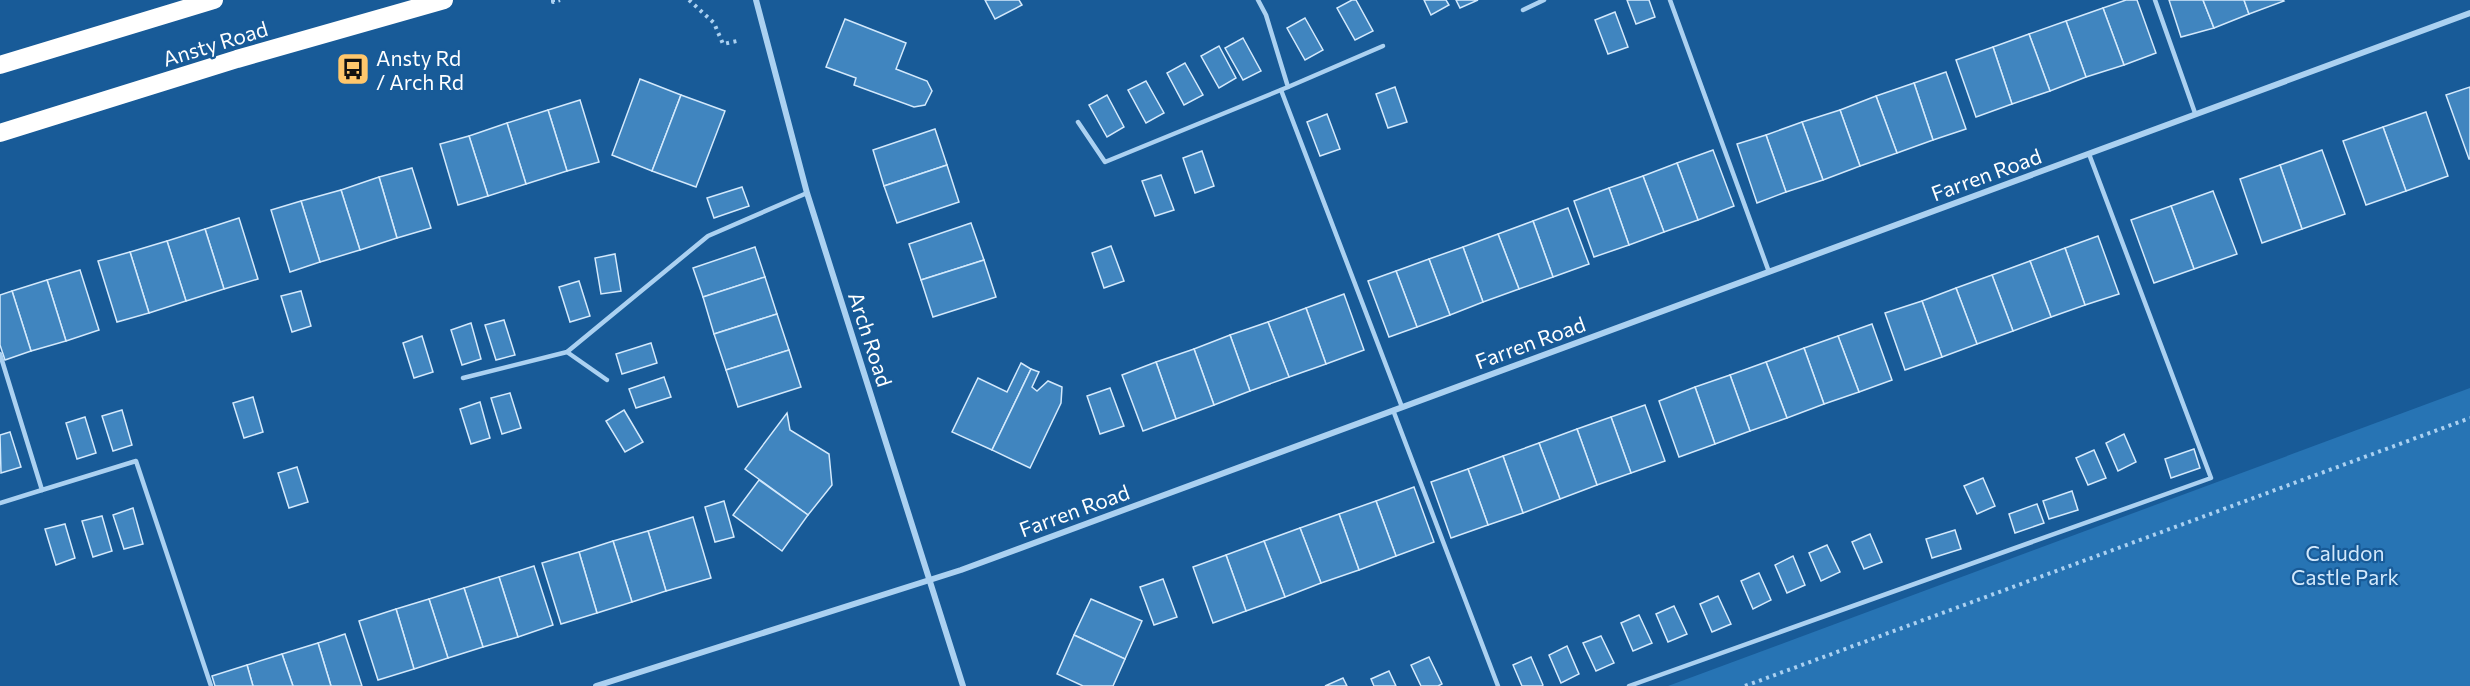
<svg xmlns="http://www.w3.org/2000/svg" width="2470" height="686" font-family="Commissioner,sans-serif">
  <rect width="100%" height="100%" fill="#185b98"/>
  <polygon fill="#2774b4" points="2470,388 2470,686 1668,686"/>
  <g fill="#4085bf" stroke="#d3e9fc" stroke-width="1.5">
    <polygon points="985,0 1019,0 1022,5 995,19"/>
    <polygon points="1352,0 1356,0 1373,31 1355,40 1337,8"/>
    <polygon points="1424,0 1446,0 1449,5 1431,15"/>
    <polygon points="1456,0 1478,0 1460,8"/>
    <polygon points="1627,0 1649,0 1655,17 1636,24"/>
    <polygon points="2126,0 2137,0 2156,53 2124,65 2103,8"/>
    <polygon points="2169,0 2203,0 2214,28 2181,37"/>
    <polygon points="2203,0 2244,0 2249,14 2214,28"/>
    <polygon points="2244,0 2283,0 2284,1 2249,14"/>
    <polygon points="2103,8 2124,65 2086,77 2066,21"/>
    <polygon points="1615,12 1628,47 1608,54 1595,20"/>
    <polygon points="1305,18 1323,50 1305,60 1287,28"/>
    <polygon points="845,19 906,43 896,69 927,81 932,91 925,105 914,107 854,85 856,78 826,67"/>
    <polygon points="2066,21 2086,77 2050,91 2029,34"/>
    <polygon points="2029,34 2050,91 2012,104 1993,47"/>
    <polygon points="1243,38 1261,71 1243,80 1225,48"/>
    <polygon points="1219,46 1236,78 1219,88 1201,56"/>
    <polygon points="1993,47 2012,104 1976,117 1956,60"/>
    <polygon points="1185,63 1203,95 1184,105 1167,73"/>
    <polygon points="1946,72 1966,129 1933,140 1914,83"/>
    <polygon points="640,79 681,95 652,171 612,155"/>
    <polygon points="1146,81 1164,113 1146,123 1128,90"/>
    <polygon points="1914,83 1933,140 1897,153 1876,96"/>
    <polygon points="1395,87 1407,122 1388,128 1376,94"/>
    <polygon points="2470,87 2470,159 2469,159 2446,95"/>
    <polygon points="681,95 725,111 696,187 652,171"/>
    <polygon points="1107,95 1124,127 1107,137 1089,105"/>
    <polygon points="1876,96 1897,153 1860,166 1840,110"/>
    <polygon points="580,100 599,162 567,171 548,110"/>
    <polygon points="548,110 567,171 526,184 507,123"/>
    <polygon points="1840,110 1860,166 1823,180 1802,122"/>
    <polygon points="2426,112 2448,176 2406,191 2383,127"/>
    <polygon points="1327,114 1340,149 1320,156 1307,122"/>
    <polygon points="1802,122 1823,180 1786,192 1766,135"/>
    <polygon points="507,123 526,184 488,196 469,136"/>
    <polygon points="2383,127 2406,191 2366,205 2343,141"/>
    <polygon points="935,129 947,165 884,186 873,150"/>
    <polygon points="1766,135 1786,192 1757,203 1737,144"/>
    <polygon points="469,136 488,196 458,205 440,144"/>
    <polygon points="1713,150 1734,206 1698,220 1677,163"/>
    <polygon points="2322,150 2345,214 2302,229 2280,165"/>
    <polygon points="1202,151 1214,186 1195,193 1183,158"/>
    <polygon points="1677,163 1698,220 1664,232 1643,176"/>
    <polygon points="947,165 959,202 897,223 884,186"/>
    <polygon points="2280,165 2302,229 2262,243 2240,179"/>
    <polygon points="412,168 431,228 397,238 379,177"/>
    <polygon points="1161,175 1174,210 1155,216 1142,181"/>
    <polygon points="1643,176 1664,232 1629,245 1609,188"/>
    <polygon points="379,177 397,238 360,250 341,190"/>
    <polygon points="742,187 749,206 714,218 707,198"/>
    <polygon points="1609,188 1629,245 1594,257 1574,201"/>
    <polygon points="341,190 360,250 320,262 301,201"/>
    <polygon points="2213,191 2237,254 2194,269 2171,206"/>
    <polygon points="301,201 320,262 290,272 271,210"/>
    <polygon points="2171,206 2194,269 2154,283 2131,220"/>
    <polygon points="1568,208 1589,264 1553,277 1533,221"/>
    <polygon points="239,218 258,279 224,289 205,229"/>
    <polygon points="1533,221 1553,277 1519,289 1498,234"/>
    <polygon points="971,223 984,260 921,280 909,244"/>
    <polygon points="205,229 224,289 186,301 167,241"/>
    <polygon points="1498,234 1519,289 1483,302 1463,247"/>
    <polygon points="2098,236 2119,294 2085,305 2065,248"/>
    <polygon points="167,241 186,301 149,313 130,252"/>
    <polygon points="1111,246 1124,281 1104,288 1092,253"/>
    <polygon points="755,247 765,277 703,297 693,268"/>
    <polygon points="1463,247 1483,302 1450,315 1429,259"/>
    <polygon points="2065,248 2085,305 2051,317 2030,261"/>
    <polygon points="130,252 149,313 117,322 98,261"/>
    <polygon points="615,254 621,291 601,294 595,258"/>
    <polygon points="1429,259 1450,315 1417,327 1396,271"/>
    <polygon points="984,260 996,297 933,317 921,280"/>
    <polygon points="2030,261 2051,317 2013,331 1992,275"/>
    <polygon points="80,270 99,330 66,341 47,280"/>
    <polygon points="1396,271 1417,327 1389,337 1368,281"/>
    <polygon points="1992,275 2013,331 1977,344 1956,288"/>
    <polygon points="765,277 777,314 714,334 703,297"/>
    <polygon points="47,280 66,341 31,351 12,291"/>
    <polygon points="579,281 590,316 570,322 559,287"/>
    <polygon points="1956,288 1977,344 1942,357 1922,301"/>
    <polygon points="12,291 31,351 5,360 0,345 0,295"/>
    <polygon points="301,291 311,326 292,332 281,296"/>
    <polygon points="1344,294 1364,350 1326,364 1306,308"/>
    <polygon points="1922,301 1942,357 1905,370 1885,313"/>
    <polygon points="1306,308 1326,364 1289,377 1268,322"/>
    <polygon points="777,314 789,350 726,370 714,334"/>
    <polygon points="504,320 515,355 496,360 485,325"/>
    <polygon points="1268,322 1289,377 1250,391 1230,335"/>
    <polygon points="471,323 481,359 462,365 451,330"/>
    <polygon points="1872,324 1892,380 1859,392 1838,336"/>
    <polygon points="1230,335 1250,391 1214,405 1194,349"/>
    <polygon points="422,336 433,372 414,378 403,343"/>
    <polygon points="1838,336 1859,392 1824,404 1804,348"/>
    <polygon points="651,343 657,363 622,374 616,354"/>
    <polygon points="1804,348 1824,404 1787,418 1766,362"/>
    <polygon points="1194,349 1214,405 1176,419 1156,362"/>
    <polygon points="789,350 801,387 738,407 726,370"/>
    <polygon points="1156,362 1176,419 1143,431 1122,375"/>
    <polygon points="1766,362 1787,418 1750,431 1730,375"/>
    <polygon points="1021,363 1031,369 992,450 952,432 978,378 1007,392"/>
    <polygon points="1031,369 1039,372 1032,387 1037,391 1048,381 1062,387 1061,403 1030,468 992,450"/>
    <polygon points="1730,375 1750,431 1715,444 1695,387"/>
    <polygon points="664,377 671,397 636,408 629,389"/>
    <polygon points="1695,387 1715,444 1679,457 1659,401"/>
    <polygon points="1110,388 1124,426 1100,434 1087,396"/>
    <polygon points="510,393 521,428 502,434 491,398"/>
    <polygon points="253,397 263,432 244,438 233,403"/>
    <polygon points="480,402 490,438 471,444 460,409"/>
    <polygon points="1645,405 1665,461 1631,473 1611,417"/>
    <polygon points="122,410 132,445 113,451 102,416"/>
    <polygon points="624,410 643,442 625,452 606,421"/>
    <polygon points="787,413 790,430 829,454 832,485 808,515 745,469"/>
    <polygon points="85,417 96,453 77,459 66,423"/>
    <polygon points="1611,417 1631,473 1597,485 1577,429"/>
    <polygon points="1577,429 1597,485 1560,499 1539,443"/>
    <polygon points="10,432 21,467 1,473 0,435"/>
    <polygon points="2124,434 2136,462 2118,471 2106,443"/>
    <polygon points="1539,443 1560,499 1523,513 1503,456"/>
    <polygon points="2194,449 2200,468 2171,478 2165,459"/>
    <polygon points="2094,450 2106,478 2088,485 2076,458"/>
    <polygon points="1503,456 1523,513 1488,525 1468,469"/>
    <polygon points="297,467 308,502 289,508 278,473"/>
    <polygon points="1468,469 1488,525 1451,538 1431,482"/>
    <polygon points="1983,478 1995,506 1977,514 1964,486"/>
    <polygon points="759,480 808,515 782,551 733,515"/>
    <polygon points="1414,487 1434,542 1396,556 1376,501"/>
    <polygon points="2072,491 2078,510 2049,519 2043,501"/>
    <polygon points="724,501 734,537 715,542 705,507"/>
    <polygon points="1376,501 1396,556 1359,570 1339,514"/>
    <polygon points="2037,504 2044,523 2015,533 2009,514"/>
    <polygon points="133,508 143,544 124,549 113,515"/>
    <polygon points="1339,514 1359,570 1321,583 1300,528"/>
    <polygon points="102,516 112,551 93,557 82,521"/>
    <polygon points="693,517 711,578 666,591 648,531"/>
    <polygon points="65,524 75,558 56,565 45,529"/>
    <polygon points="1300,528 1321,583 1285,597 1264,541"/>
    <polygon points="1955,530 1961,549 1932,558 1926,539"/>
    <polygon points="648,531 666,591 632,602 613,541"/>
    <polygon points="1870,534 1882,562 1864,569 1852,542"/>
    <polygon points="613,541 632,602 597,613 579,552"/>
    <polygon points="1264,541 1285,597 1246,611 1226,555"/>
    <polygon points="1827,545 1840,572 1821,581 1809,553"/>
    <polygon points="579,552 597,613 561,624 542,563"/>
    <polygon points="1226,555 1246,611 1213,623 1193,567"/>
    <polygon points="1793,556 1805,585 1787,593 1775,565"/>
    <polygon points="534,566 553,625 518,637 499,577"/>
    <polygon points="1759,573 1771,600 1753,609 1741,581"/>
    <polygon points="499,577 518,637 483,647 464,588"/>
    <polygon points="1163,579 1177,617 1154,625 1140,587"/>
    <polygon points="464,588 483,647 448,658 429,599"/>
    <polygon points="1718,596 1731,624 1712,632 1700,604"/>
    <polygon points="429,599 448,658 414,669 396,609"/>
    <polygon points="1091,599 1142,621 1125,659 1074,635"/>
    <polygon points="1674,606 1687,634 1668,642 1656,614"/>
    <polygon points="396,609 414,669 378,680 359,621"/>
    <polygon points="1639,615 1652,643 1633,651 1621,623"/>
    <polygon points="345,634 362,686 331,686 318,643"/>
    <polygon points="1074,635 1125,659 1113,686 1083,686 1057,674"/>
    <polygon points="1601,636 1614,663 1596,671 1583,643"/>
    <polygon points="318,643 331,686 293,686 282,654"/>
    <polygon points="1567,646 1579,674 1561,683 1549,655"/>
    <polygon points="282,654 293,686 253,686 247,665"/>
    <polygon points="1429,657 1442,684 1438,686 1421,686 1411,665"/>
    <polygon points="1531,657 1543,685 1542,686 1522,686 1513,665"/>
    <polygon points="247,665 253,686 215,686 212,676"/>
    <polygon points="1389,671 1396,686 1374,686 1371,679"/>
    <polygon points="1343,678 1347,686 1325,686"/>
  </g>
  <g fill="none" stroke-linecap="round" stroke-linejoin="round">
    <g stroke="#abd1f1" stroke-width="4" stroke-dasharray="3 4.5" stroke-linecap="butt">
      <polyline points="553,0 553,2 560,0"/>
      <polyline points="689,0 714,23 723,44 737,41"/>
      <polyline points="1745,686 2470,418"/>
    </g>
    <g stroke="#abd1f1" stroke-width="4.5">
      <polyline points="1670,0 1769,272"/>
      <polyline points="2155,0 2195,113"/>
      <polyline points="1523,10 1544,0"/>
      <polyline points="1288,87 1383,46"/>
      <polyline points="1281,90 1402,407"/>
      <polyline points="1078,122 1105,162 1288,87 1266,15 1258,0"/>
      <polyline points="567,352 607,380"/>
      <polyline points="0,354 42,490 136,461 211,686"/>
      <polyline points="463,378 567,352 708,236 807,193"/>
      <polyline points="1393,410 1498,686"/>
      <polyline points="0,503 42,490"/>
      <polyline points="1629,686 2211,478 2089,154"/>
    </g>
    <g stroke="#abd1f1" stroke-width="6">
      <polyline points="756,0 807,193 963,686"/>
      <polyline points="596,686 961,570 2470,13"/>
    </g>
    <g stroke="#fff" stroke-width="18">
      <polyline points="0,65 214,0"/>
      <polyline points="0,133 237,59 444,0"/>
    </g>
  </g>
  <defs>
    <symbol id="bus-square" viewBox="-11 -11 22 22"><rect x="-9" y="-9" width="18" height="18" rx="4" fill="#ffc76c" stroke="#185b98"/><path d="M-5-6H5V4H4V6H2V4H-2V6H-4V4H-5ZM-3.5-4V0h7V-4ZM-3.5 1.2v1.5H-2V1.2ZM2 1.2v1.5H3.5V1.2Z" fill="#111"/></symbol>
  </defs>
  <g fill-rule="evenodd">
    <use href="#bus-square" x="334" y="50" width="38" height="38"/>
  </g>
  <g text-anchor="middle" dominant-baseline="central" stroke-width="4.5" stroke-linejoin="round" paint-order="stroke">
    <g font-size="21" fill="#fff" stroke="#185b98">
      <text transform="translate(215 43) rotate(-17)">Ansty Road</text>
      <text transform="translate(1986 174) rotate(-20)">Farren Road</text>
      <text transform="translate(871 339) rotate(72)">Arch Road</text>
      <text transform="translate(1530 342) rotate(-20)">Farren Road</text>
      <text transform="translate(1074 510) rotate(-20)">Farren Road</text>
    </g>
    <g font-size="21" fill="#fff" stroke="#185b98" text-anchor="start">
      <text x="376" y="57">Ansty Rd<tspan x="376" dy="24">/ Arch Rd</tspan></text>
    </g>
    <g font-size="21" fill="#d3e9fc" stroke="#185b98">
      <text x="2345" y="552">Caludon<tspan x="2345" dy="24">Castle Park</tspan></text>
    </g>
  </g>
</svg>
